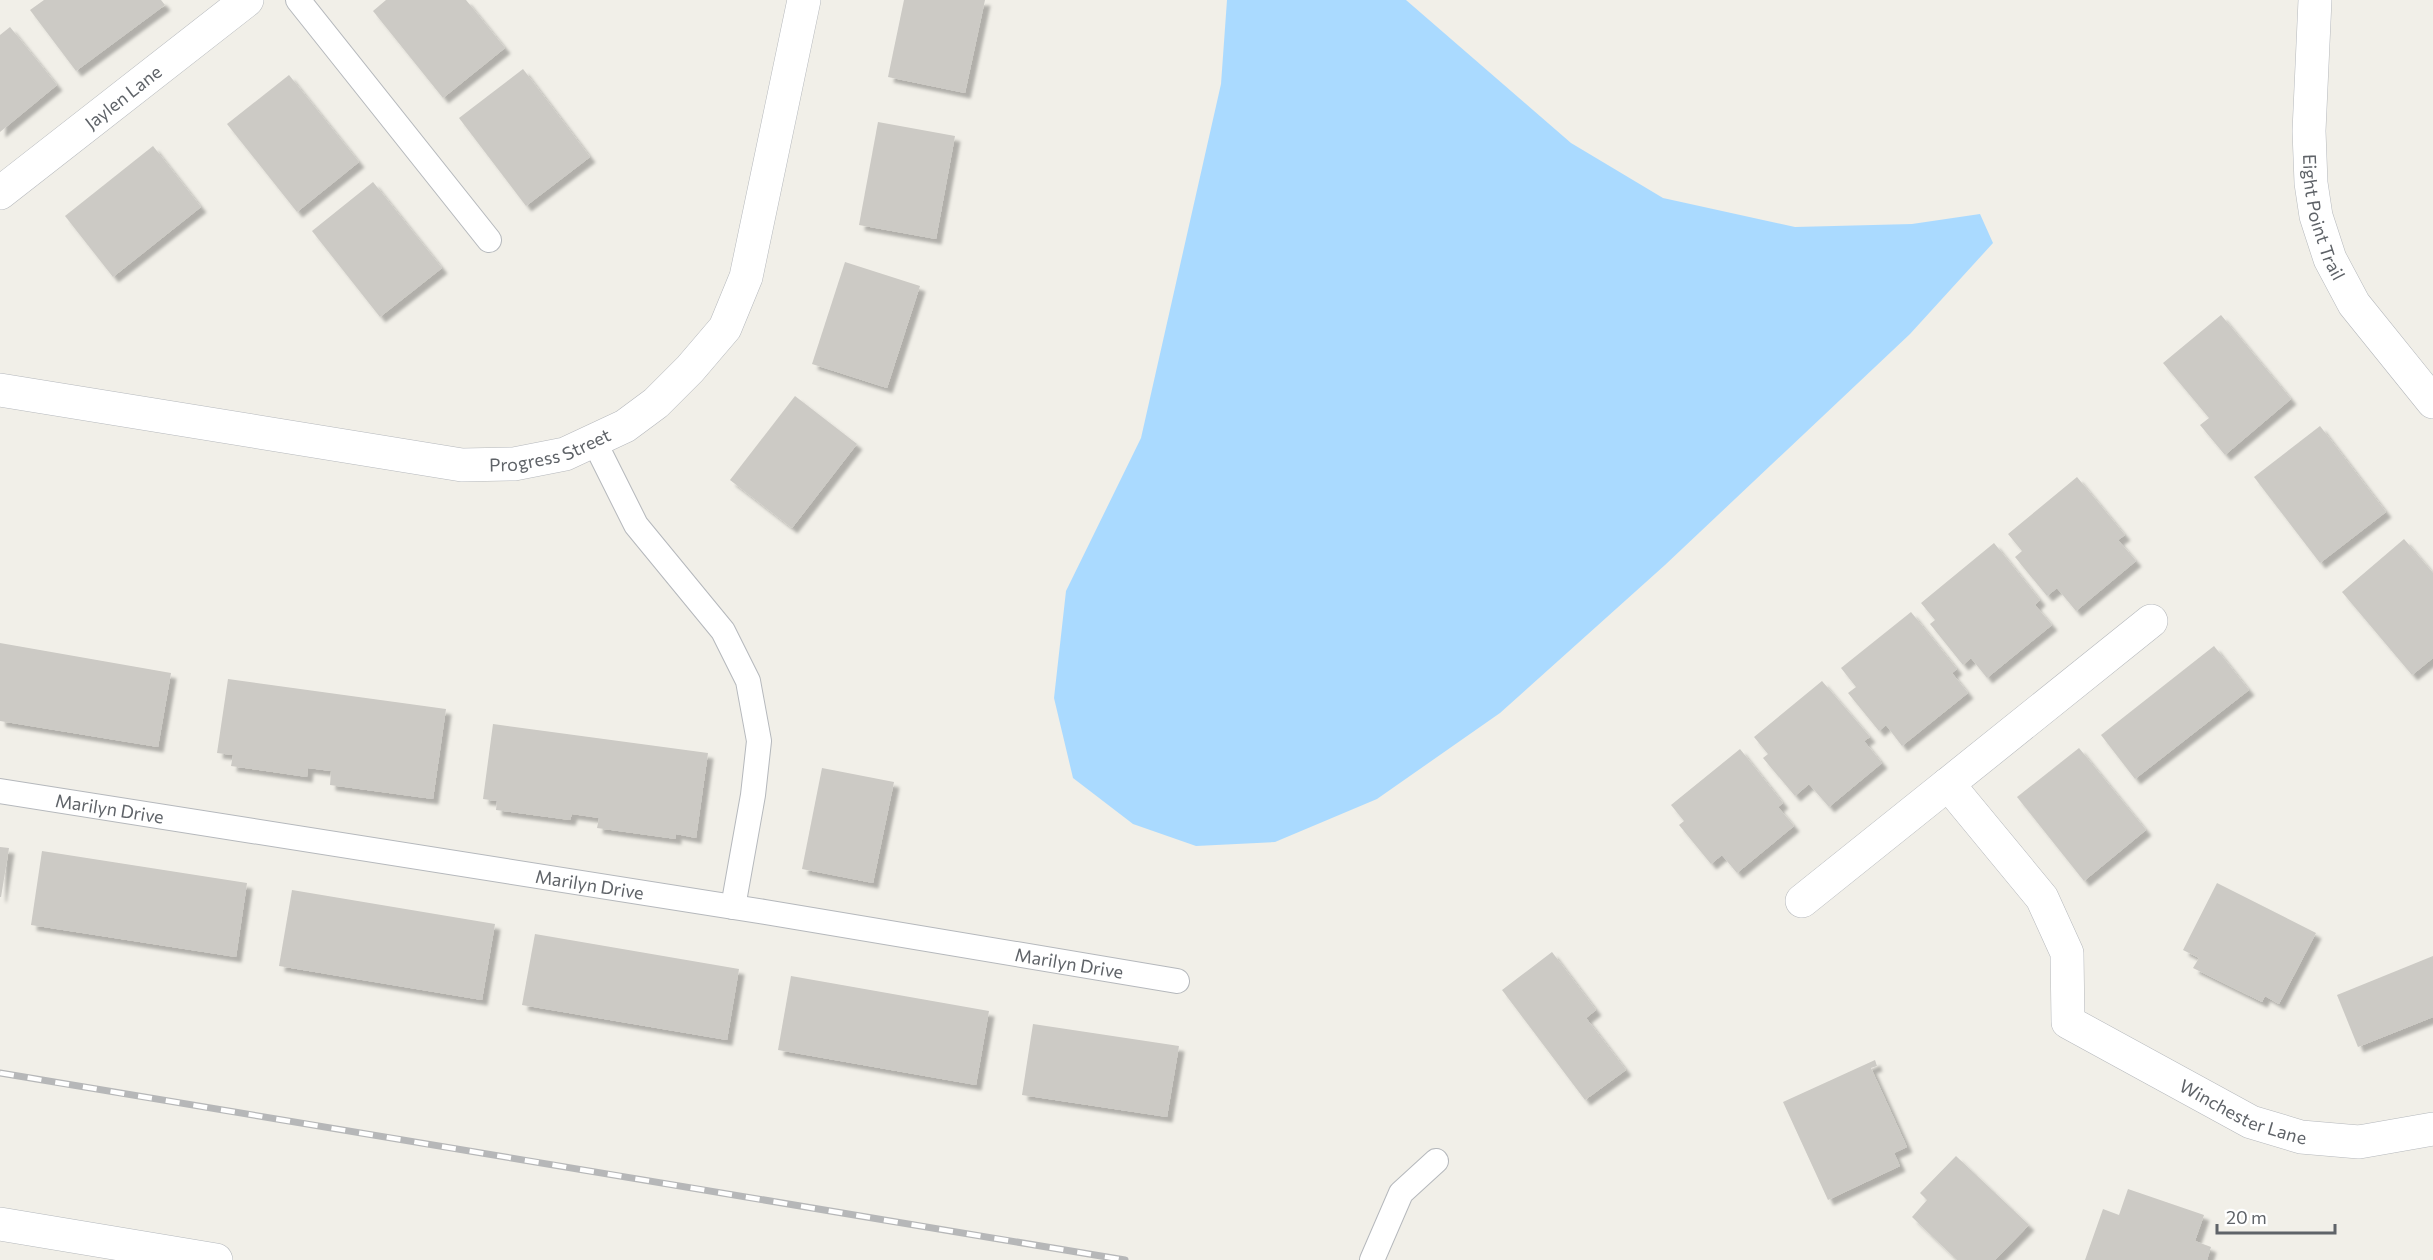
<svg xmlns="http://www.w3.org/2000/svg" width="2433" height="1260" font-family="Commissioner,sans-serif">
  <defs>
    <filter id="shadow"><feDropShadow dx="5.5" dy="5.5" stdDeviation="1.5" flood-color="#0004"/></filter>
  </defs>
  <rect width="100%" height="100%" fill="#f1efe8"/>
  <polygon fill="#aadaff" points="1227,0 1406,0 1571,143 1663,198 1795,227 1912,224 1980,214 1993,243 1910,334 1665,565 1500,713 1377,799 1275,842 1196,846 1133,824 1073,778 1054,698 1066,591 1141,438 1221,84"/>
  <g fill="#cccac5" filter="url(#shadow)">
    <polygon points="44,0 161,0 165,5 76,71 30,10"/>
    <polygon points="386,0 466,0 505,48 443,98 373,11"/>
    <polygon points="904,0 985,0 965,93 888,77"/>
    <polygon points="10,27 57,85 0,132 0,35"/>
    <polygon points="523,69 590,157 526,206 459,118"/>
    <polygon points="289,75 359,162 297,212 227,124"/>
    <polygon points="878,122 955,136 936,239 859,225"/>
    <polygon points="153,146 201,207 113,277 65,216"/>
    <polygon points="373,182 442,268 380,317 312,231"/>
    <polygon points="845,262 920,286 887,388 812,364"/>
    <polygon points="2221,315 2291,399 2225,455 2200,425 2209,418 2163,363"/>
    <polygon points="795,396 857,444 792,528 730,480"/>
    <polygon points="2320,426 2386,512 2320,563 2254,477"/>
    <polygon points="2077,477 2125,535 2118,540 2136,561 2076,611 2057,588 2047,596 2015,557 2022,551 2008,534"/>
    <polygon points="2404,539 2433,573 2433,658 2412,675 2342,592"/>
    <polygon points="1994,543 2040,600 2035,605 2052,625 1987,678 1971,658 1963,665 1930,624 1935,620 1921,603"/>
    <polygon points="1911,612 1957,669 1952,673 1968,693 1902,746 1886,725 1879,731 1848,693 1856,687 1841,668"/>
    <polygon points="0,643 171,673 158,747 0,721"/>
    <polygon points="2214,646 2249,690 2135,779 2101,735"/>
    <polygon points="228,679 446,709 433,799 330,785 331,771 308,768 307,777 231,766 233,755 217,753"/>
    <polygon points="1822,681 1870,737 1864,741 1882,763 1829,807 1809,784 1795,796 1763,758 1768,754 1754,737"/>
    <polygon points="493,724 708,753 696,838 676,834 676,839 597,828 599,818 572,814 570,820 496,810 497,801 483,799"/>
    <polygon points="2079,748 2146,830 2084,881 2017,797"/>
    <polygon points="1740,749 1783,803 1778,807 1794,826 1737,873 1722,855 1711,864 1679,825 1684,821 1671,805"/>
    <polygon points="822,768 894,782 873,883 802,869"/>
    <polygon points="0,847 9,848 1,897 0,897"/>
    <polygon points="42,851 247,883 236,957 31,925"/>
    <polygon points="2217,883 2316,933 2279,1004 2265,996 2262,1002 2193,968 2199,958 2183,950"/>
    <polygon points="292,890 495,924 482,1000 279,966"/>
    <polygon points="535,934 739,969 727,1040 522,1005"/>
    <polygon points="1552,952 1596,1010 1586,1018 1626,1070 1585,1100 1502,990"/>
    <polygon points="2433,956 2433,1017 2358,1047 2337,995"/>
    <polygon points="791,976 989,1011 976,1085 778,1050"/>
    <polygon points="1033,1024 1179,1046 1167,1117 1022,1095"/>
    <polygon points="1875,1060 1877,1066 1871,1068 1907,1147 1894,1153 1900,1166 1828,1200 1783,1102"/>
    <polygon points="1956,1156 2029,1225 1995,1260 1957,1260 1912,1217 1927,1200 1920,1193"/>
    <polygon points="2128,1189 2204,1215 2195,1241 2211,1247 2207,1260 2085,1260 2103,1209 2119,1215"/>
  </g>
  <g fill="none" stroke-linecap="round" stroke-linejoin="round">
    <defs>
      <g id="service">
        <polyline points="298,0 489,240"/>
        <polyline points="594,441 636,525 723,631 748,681 759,741 753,795 733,907"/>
        <path id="s1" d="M0 791 765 912 1177 981"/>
        <polyline points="1372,1260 1401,1193 1436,1161"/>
      </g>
      <g id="minor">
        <path id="s2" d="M2315 0 2309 131 2311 183 2316 216 2330 259 2354 304 2433 402"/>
        <path id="s3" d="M0 193 247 0"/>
        <path id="s4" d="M0 390 462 465 514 464 565 454 625 426 656 403 690 369 725 328 746 277 804 0"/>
        <path id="s5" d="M2151 621 1948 784 2042 898 2067 953 2068 1022 2251 1122 2301 1137 2359 1142 2433 1129"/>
        <polyline points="1802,901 1948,784"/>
      </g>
      <polyline id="tertiary" points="0,1224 216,1260"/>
    </defs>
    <use href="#service" stroke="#b5b8bc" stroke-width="26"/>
    <use href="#minor" stroke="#b5b8bc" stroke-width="34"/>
    <use href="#tertiary" stroke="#b5b8bc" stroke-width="34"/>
    <use href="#service" stroke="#fff" stroke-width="24"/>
    <use href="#minor" stroke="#fff" stroke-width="33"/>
    <use href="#tertiary" stroke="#fff" stroke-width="33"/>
    <defs>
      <polyline id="rail" points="0,1073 1125,1260"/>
    </defs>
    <use href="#rail" stroke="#b6b7b8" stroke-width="7"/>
    <use href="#rail" stroke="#fff" stroke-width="4.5" stroke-dasharray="14" stroke-linecap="butt"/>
  </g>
  <g text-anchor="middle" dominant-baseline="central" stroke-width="4.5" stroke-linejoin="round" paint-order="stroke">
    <g font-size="18" fill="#5f6368" stroke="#fff">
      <text stroke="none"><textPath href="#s3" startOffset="156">Jaylen Lane</textPath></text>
      <text stroke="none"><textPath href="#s2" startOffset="219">Eight Point Trail</textPath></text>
      <text stroke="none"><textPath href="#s4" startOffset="558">Progress Street</textPath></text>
      <text stroke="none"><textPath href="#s1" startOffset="111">Marilyn Drive</textPath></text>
      <text stroke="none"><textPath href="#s1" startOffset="597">Marilyn Drive</textPath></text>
      <text stroke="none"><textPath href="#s1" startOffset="1083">Marilyn Drive</textPath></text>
      <text stroke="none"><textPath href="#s5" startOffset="735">Winchester Lane</textPath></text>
    </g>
  </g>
  <path d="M2217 1224v9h118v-9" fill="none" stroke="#5f6368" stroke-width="3"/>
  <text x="2226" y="1224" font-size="18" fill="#5f6368" stroke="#ffffff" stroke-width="4.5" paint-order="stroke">20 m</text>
</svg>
